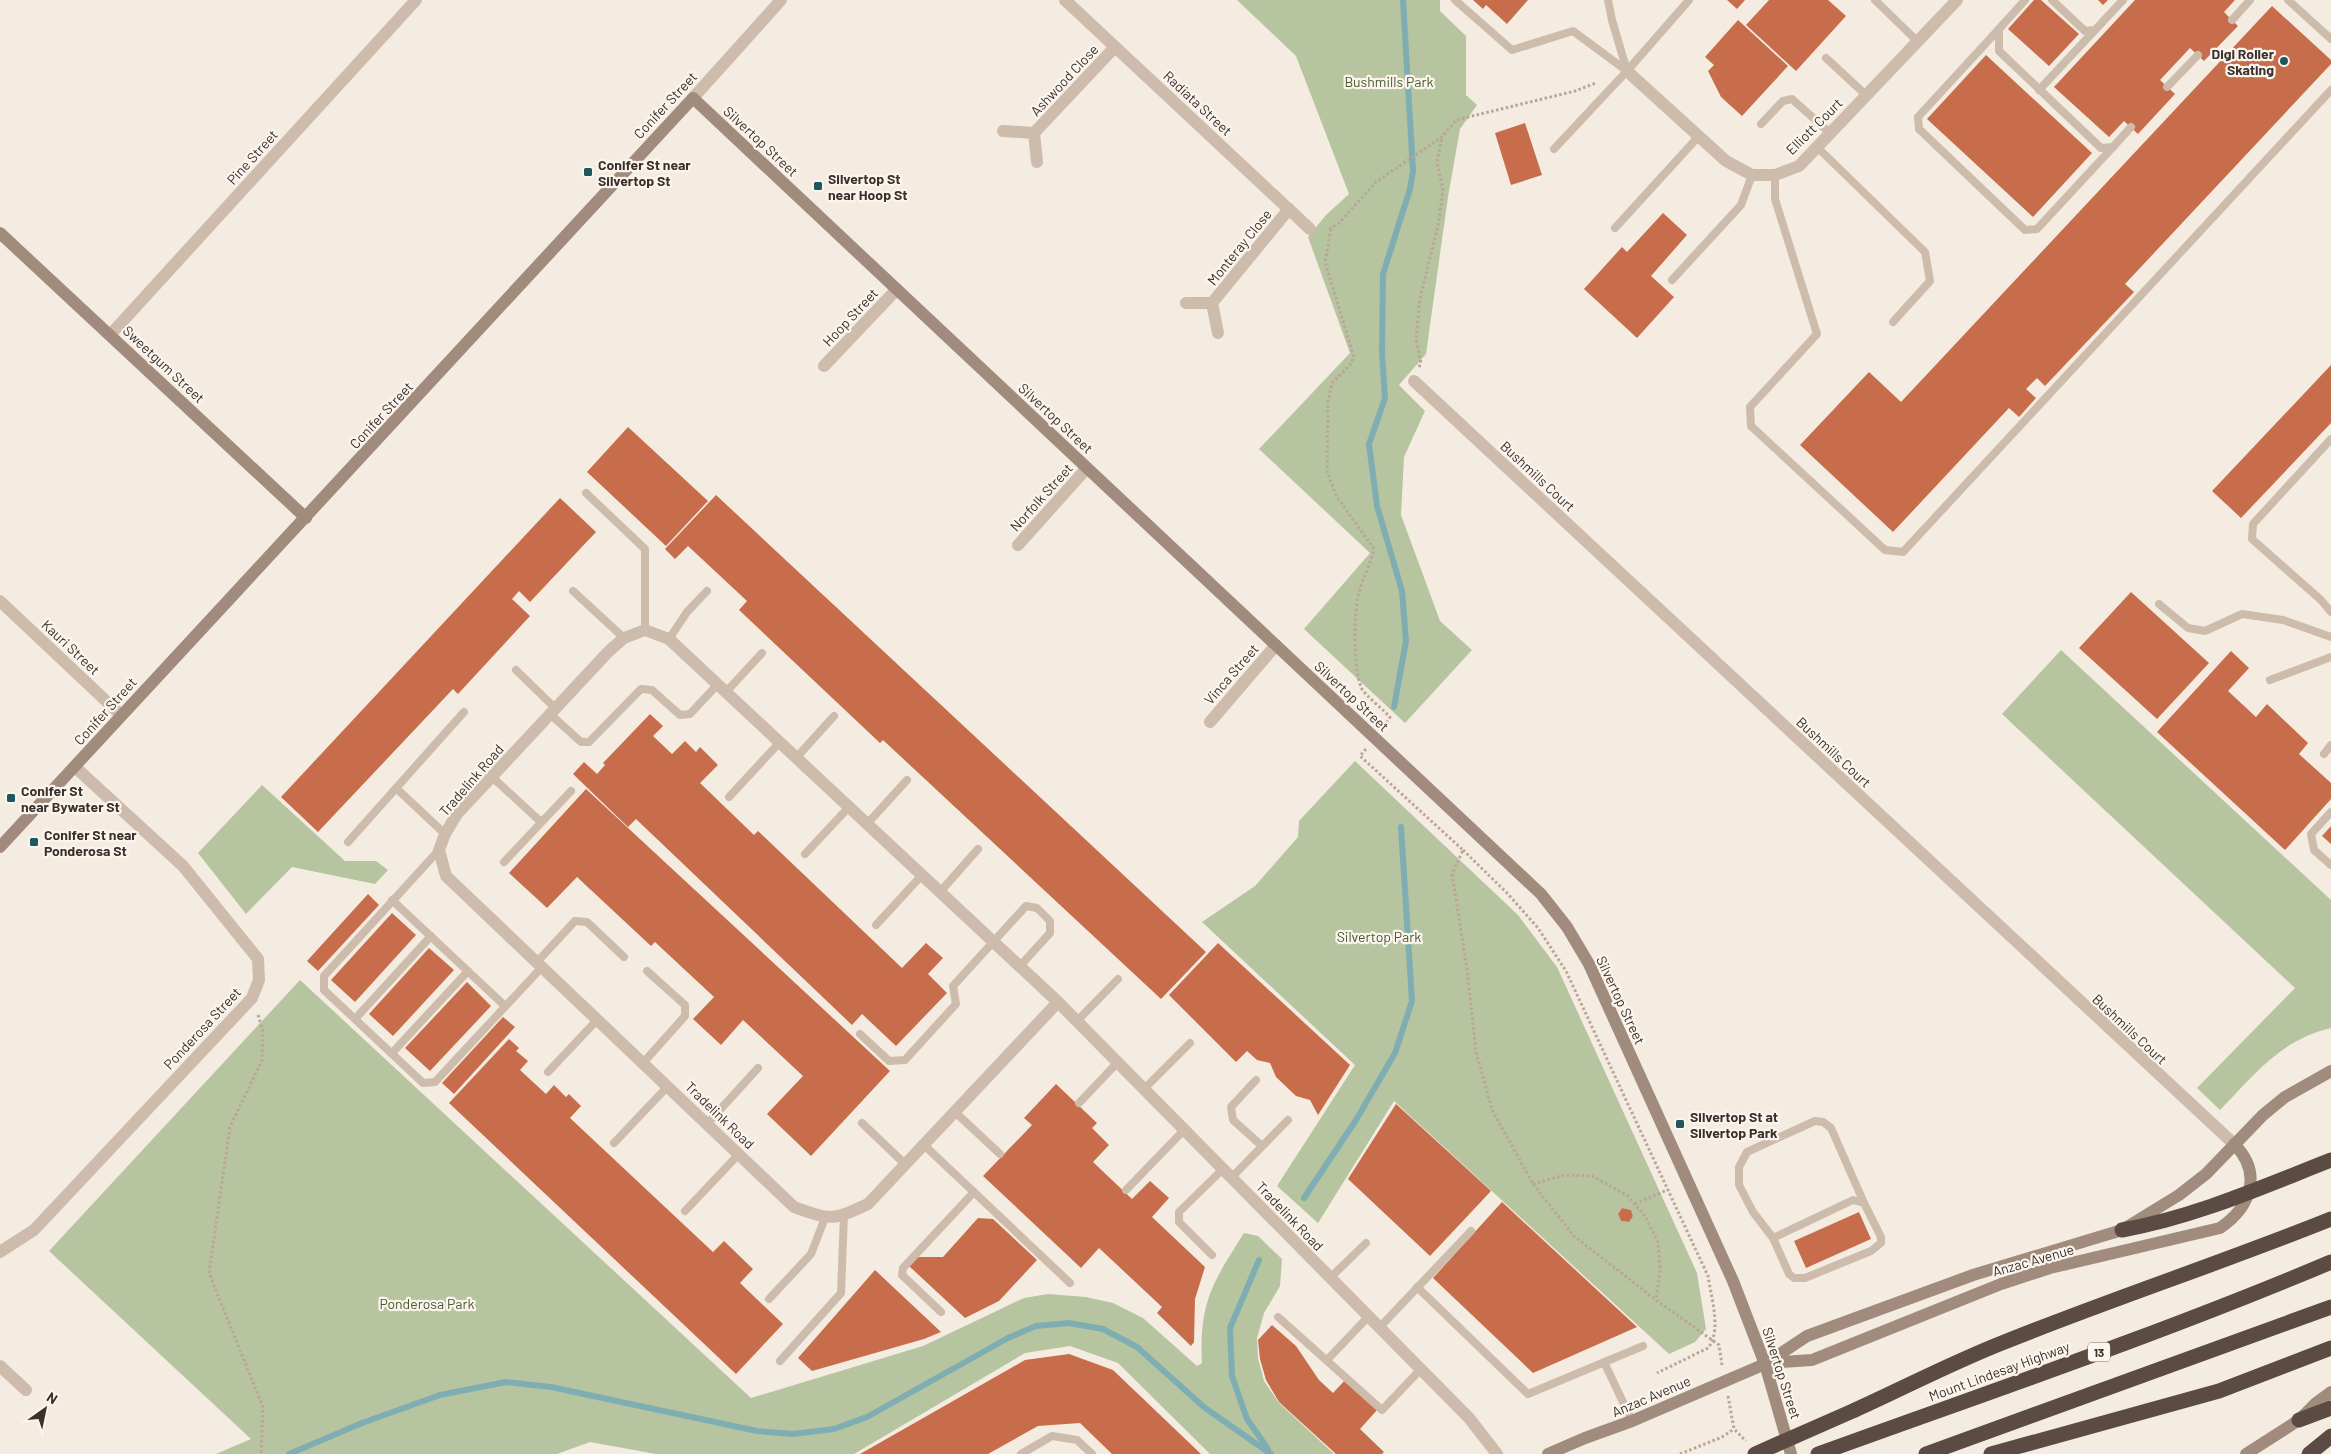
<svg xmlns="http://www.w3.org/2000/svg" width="2331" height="1454" font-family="Barlow,sans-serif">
  <rect width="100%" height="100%" fill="#f4ece1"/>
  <g fill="#b7c4a0" fill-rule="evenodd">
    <polygon points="1237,0 1440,0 1440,11 1466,36 1466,95 1477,105 1460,129 1448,197 1426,354 1399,385 1425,411 1404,457 1401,515 1440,621 1472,650 1405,723 1304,629 1370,553 1259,449 1350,353 1308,237 1326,215 1349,194 1296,56"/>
    <path d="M2061 650 2331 900V1028C2280 1040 2255 1074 2220 1110L2197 1088 2295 988 2002 714Z"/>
    <path d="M1355 761 1518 915 1557 967 1697 1273 1706 1329 1695 1342 1669 1354 1394 1101 1318 1223 1277 1186 1355 1065 1202 922 1255 886 1298 837 1299 821ZM1622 1208 1631 1210 1633 1216 1628 1222 1621 1221 1618 1214Z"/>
    <polygon points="262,785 345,861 376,861 388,870 375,884 292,867 246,914 198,853"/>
    <path d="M300 980 751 1398 923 1346 1024 1298 1048 1294 1086 1297 1113 1303 1143 1318 1197 1366 1202 1363C1199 1302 1213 1282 1244 1233L1258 1236 1282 1259 1280 1286 1264 1313 1257 1338 1258 1358 1264 1381 1279 1403 1334 1454H1210L1118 1363 1070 1346 1025 1353 854 1454H656L590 1442 557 1454H216L251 1439 49 1251Z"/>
  </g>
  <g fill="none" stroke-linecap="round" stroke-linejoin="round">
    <g stroke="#7faeb2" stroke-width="6">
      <polyline points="1394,707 1406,641 1402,591 1377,506 1369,444 1385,398 1382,354 1383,274 1410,189 1413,171 1403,0"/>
      <polyline points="1304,1198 1356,1120 1395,1053 1412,1001 1401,827"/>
      <polyline points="1259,1260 1230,1328 1232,1376 1247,1419 1268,1449"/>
      <polyline points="289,1454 362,1423 440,1395 506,1382 551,1387 757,1431 793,1434 834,1429 867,1417 1008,1338 1036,1326 1069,1323 1103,1329 1137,1347 1205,1408 1271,1454"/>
    </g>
  </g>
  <g fill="#c86d4b">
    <polygon points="1473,0 1528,0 1507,24 1486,5 1483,9"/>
    <polygon points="1727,0 1745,0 1737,9"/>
    <polygon points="1769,0 1828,0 1846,16 1796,71 1746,25"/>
    <polygon points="2034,0 2041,0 2079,34 2049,66 2008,29"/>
    <polygon points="2098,0 2108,0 2103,5"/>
    <polygon points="2135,0 2235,0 2224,12 2238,26 2204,61 2190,48 2160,80 2175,94 2138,134 2124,121 2109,137 2054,87"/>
    <polygon points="2272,6 2331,60 2331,64 2125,284 2134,292 2045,386 2037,378 2026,389 2036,398 2019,417 2009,408 1893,532 1800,445 1869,372 1901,402"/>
    <polygon points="1738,20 1788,66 1742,116 1721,97 1708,71 1714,65 1705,57"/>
    <polygon points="1986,55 2092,153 2033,217 1927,119"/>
    <polygon points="1525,123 1542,175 1511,185 1495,133"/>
    <polygon points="1663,213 1687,235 1651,276 1674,297 1637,338 1584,289 1622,247 1627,252"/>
    <polygon points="2331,365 2331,423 2241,518 2212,491"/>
    <polygon points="628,427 708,501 666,546 587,472"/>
    <polygon points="716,495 1206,952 1161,999 883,740 880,743 739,610 747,601 688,546 675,559 665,549"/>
    <polygon points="560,498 596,532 530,602 519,591 512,599 530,616 458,694 453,689 318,832 281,797"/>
    <polygon points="2131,592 2209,663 2157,719 2079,648"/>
    <polygon points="2231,651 2249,668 2228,691 2256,717 2267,704 2308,743 2299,754 2331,783 2331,799 2285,850 2157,732"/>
    <polygon points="650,714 663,726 653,736 672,754 685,741 696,752 700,747 718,765 700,783 754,835 758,831 902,968 926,943 943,958 928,974 947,993 896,1046 862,1014 852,1025 636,819 628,827 573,774 584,762 597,774 605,765 603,763"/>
    <polygon points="586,789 890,1071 811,1156 767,1114 803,1076 743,1020 721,1045 693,1019 714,997 655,942 651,946 577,877 547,908 509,873"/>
    <polygon points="2331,826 2331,844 2322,836"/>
    <polygon points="368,894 379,905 318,971 307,961"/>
    <polygon points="392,913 416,935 355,1002 331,980"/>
    <polygon points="1218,943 1350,1065 1318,1115 1310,1100 1296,1096 1276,1077 1270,1063 1257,1060 1247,1051 1236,1062 1169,995"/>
    <polygon points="429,948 454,970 393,1036 369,1014"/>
    <polygon points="467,982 491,1006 430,1071 405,1048"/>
    <polygon points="503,1017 515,1027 454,1094 442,1083"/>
    <polygon points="509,1039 519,1048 516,1051 528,1061 520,1070 546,1094 554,1085 566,1097 569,1094 581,1106 570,1118 713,1252 724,1241 753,1269 740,1283 783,1324 736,1374 449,1103"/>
    <polygon points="1056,1084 1097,1123 1092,1128 1109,1145 1093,1162 1132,1199 1150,1181 1169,1198 1152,1217 1205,1267 1195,1299 1194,1342 1191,1346 1157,1313 1162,1307 1099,1248 1081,1268 983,1176 1032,1125 1024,1118"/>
    <polygon points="1396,1104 1491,1191 1430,1256 1348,1179"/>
    <polygon points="1502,1202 1637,1327 1533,1373 1433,1278"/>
    <polygon points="1622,1208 1631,1210 1633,1216 1629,1222 1621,1221 1618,1214"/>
    <polygon points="1859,1212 1871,1239 1806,1268 1794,1241"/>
    <polygon points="978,1218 993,1219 1037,1260 999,1301 965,1318 909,1266 918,1257 943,1257"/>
    <polygon points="875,1270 941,1332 924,1339 812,1371 798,1358"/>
    <polygon points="1272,1325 1296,1346 1319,1380 1333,1393 1346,1379 1378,1409 1360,1429 1384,1452 1382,1454 1336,1454 1279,1402 1266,1380 1260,1359 1258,1340"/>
    <polygon points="1069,1354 1113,1370 1201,1454 1112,1454 1080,1423 1038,1426 988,1454 860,1454 1025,1360"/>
  </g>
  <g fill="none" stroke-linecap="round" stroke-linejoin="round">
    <g stroke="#b9a696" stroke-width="3" stroke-dasharray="2.5 2.5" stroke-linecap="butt">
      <polyline points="1329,229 1339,223 1376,182 1442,137 1456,120 1575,91 1596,83"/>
      <path d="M1331 229 1325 262 1354 357 1351 364 1332 383 1328 402 1327 472 1337 497 1374 549C1371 564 1364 575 1360 589 1353 610 1353 667 1361 687 1364 695 1384 710 1390 717L1384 727"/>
      <polyline points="1419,367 1421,363 1416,339 1420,298 1438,226 1443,190 1437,162 1442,137"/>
      <polyline points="1366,749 1360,756 1463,850 1452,874 1467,969 1476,1052 1492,1110 1533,1184 1574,1236 1656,1300 1719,1345 1722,1365"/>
      <path d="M1463 850 1507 893 1538 928 1566 971 1708 1276C1711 1297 1722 1331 1708 1348L1657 1373"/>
      <polyline points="258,1015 263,1031 262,1060 230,1127 209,1273 263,1407 261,1454"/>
      <polyline points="1533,1184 1565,1175 1592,1176 1628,1196 1645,1216 1658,1242 1660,1271 1656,1300"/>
      <polyline points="1635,1204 1667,1190"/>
      <polyline points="1728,1396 1734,1429 1746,1441"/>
      <polyline points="1680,1454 1722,1437 1734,1429"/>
    </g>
    <g stroke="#cdbcac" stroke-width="8">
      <polyline points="1455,0 1512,50 1573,31 1627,71"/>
      <polyline points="1608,0 1612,20 1627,71"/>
      <polyline points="1875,0 1917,41"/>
      <polyline points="2025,0 1999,29 1999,51 2101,148 2113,147 2131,127"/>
      <polyline points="2052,0 2085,31 2095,30 2123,0"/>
      <polyline points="2288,0 2331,39"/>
      <polyline points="2232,20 2250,0"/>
      <polyline points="1999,29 1918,117 1919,129 2025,230 2037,229 2113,147"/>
      <polyline points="1826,58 1866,95"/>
      <polyline points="2167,87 2198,55"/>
      <polyline points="2039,90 2095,30"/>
      <polyline points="1761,124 1783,101 1792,99 1830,133"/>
      <polyline points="1817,147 1925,252 1930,281 1893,322"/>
      <polyline points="1554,149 1627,71 1689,0"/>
      <polyline points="1775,175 1775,199 1817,334 1750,407 1751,426 1885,550 1903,552 2331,90"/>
      <polyline points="1615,228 1699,136"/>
      <polyline points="1672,280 1741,205 1752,175"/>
      <polyline points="2331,439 2253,524 2252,539 2321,600 2331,612"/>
      <polyline points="586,493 645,549 645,630"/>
      <polyline points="573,591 624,638"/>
      <polyline points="2159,604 2188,628 2205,631 2242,614 2283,620 2331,637"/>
      <polyline points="669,639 687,612 707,591"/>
      <polyline points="516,670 555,708"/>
      <polyline points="2270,680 2331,657"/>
      <polyline points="726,692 762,653"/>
      <polyline points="550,714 581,742 589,742 641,689 652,690 680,715 690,714 718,684"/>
      <polyline points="2324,754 2331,745"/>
      <polyline points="796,758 834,716"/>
      <polyline points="492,777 541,822"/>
      <polyline points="396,788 445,834"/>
      <polyline points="729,797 780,742"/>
      <polyline points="2331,812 2311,834 2314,850 2331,865"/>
      <polyline points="867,824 907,780"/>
      <polyline points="348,842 464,712"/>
      <polyline points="439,850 324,976 324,990 423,1083 435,1082 542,967"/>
      <polyline points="805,854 849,807"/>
      <polyline points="504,862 571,791"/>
      <polyline points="940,892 978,849"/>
      <polyline points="392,900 505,1006"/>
      <polyline points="876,925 922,875"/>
      <polyline points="537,962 575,921 587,922 624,957"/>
      <polyline points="355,1019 431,936"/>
      <polyline points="1077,1021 1118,979"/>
      <polyline points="860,1034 889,1061 905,1060 956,1004 953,986 1026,906 1037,908 1050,921 1050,933 1020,966"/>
      <polyline points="392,1053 468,971"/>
      <polyline points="643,1063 685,1016 685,1005 647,971"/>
      <polyline points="548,1072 598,1019"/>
      <polyline points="1256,1080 1231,1107 1233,1120 1262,1146"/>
      <polyline points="1144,1089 1190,1043"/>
      <polyline points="1079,1103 1118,1062"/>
      <polyline points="955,1112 1000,1154"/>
      <polyline points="862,1123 906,1165"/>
      <polyline points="707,1124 758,1068"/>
      <polyline points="614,1143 668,1086"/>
      <polyline points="924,1145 1070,1283"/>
      <polyline points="1231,1178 1288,1120"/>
      <polyline points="1126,1190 1184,1130"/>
      <polyline points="685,1211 739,1154"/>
      <polyline points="1773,1238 1853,1200 1864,1203 1881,1237 1881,1243 1871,1251 1805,1278 1794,1278 1789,1274 1773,1238 1753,1212 1739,1185 1739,1167 1747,1152 1815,1121 1823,1122 1831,1128 1864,1203"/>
      <polyline points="1212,1255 1179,1222 1179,1212 1223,1169"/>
      <polyline points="1330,1278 1366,1243"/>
      <polyline points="1417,1287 1528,1394 1643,1346"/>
      <polyline points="769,1299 811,1254 825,1218"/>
      <polyline points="941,1312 902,1275 903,1268 974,1192"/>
      <polyline points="1278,1317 1382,1410 1420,1370"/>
      <polyline points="1379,1328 1471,1231"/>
      <polyline points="1327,1360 1368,1317"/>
      <polyline points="780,1361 841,1293 844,1215"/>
      <polyline points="1604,1362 1632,1421"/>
      <polyline points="1021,1454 1052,1436 1077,1440 1092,1454"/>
    </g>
    <g stroke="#cdbcac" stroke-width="12">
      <polyline points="1065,0 1310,229"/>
      <polyline points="1627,71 1726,161 1752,175 1775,175 1799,166 1957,0"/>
      <polyline points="693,98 781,0"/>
      <polyline points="1003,131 1034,133 1037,162"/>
      <polyline points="1034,133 1115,47"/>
      <polyline points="1186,303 1212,303 1218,333"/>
      <polyline points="1212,303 1289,209"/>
      <polyline points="110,335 416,0"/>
      <polyline points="824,366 897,289"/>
      <polyline points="1414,381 2234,1144"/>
      <polyline points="1018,545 1087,468"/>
      <polyline points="0,601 121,715"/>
      <polyline points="1210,722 1276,645"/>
      <path d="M1058 1002 868 1204C832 1221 831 1220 794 1207L446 876 439 850 445 834 457 814 609 651 624 638 645 630 669 639 1058 1002 1469 1418 1497 1454"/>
      <polyline points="0,1252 34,1230 252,998 259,980 258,959 183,866 75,767"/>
      <polyline points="0,1366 26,1390"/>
    </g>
    <g stroke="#a18b7d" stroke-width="12">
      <polyline points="0,233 306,518"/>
      <polyline points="0,847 693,98 1541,894 1567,927 1589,964 1733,1281 1765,1364 1791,1454"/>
      <path d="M1767 1363 1812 1360 2001 1284 2050 1268 2220 1228C2251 1207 2263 1173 2234 1144"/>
      <polyline points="1548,1454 1585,1438 1632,1421 1765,1364 1807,1336 1973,1275 2122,1230 2179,1195 2206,1174 2263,1115 2285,1097 2331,1071"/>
      <polyline points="2246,1454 2299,1420 2316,1403 2331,1392"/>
    </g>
    <g stroke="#5c4b42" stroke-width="15">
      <path d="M2122 1230C2195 1217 2262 1187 2331 1160"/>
      <path d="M1855 1410C1906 1387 1955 1361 2007 1341 2114 1298 2224 1262 2331 1219"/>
      <polyline points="2299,1420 2331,1408"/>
      <path d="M1818 1454C1989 1392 2163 1333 2331 1262"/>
      <polyline points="1926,1454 2331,1307"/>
      <polyline points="1991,1454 2219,1391 2331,1348"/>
      <polyline points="2309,1454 2331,1436"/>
    </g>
    <polyline stroke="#5c4b42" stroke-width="15" points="1755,1454 1855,1410"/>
  </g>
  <g fill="#1f575e" stroke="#fbf5ee" stroke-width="2">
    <circle cx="2284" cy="61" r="5"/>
    <rect x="583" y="167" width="10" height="10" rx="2.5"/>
    <rect x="813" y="181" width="10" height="10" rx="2.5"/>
    <rect x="6" y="793" width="10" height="10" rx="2.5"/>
    <rect x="29" y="837" width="10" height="10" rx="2.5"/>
    <rect x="1675" y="1119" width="10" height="10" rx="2.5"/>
  </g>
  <g text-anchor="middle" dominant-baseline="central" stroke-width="4.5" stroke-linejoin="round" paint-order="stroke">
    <rect fill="#fbf5ee" stroke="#756b66" stroke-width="1" x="2088" y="1342.5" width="22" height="19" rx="4"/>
    <g font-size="12" font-weight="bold" fill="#3b302b">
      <text x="2099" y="1352">13</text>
    </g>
    <g font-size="14" font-weight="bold" fill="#3b302b" stroke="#fbf5ee" text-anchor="start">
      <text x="2274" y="53" text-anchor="end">Digi Roller<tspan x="2274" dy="16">Skating</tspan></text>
      <text x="598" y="164">Conifer St near<tspan x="598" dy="16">Silvertop St</tspan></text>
      <text x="828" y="178">Silvertop St<tspan x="828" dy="16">near Hoop St</tspan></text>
      <text x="21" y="790">Conifer St<tspan x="21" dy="16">near Bywater St</tspan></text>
      <text x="44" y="834">Conifer St near<tspan x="44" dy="16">Ponderosa St</tspan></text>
      <text x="1690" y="1116">Silvertop St at<tspan x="1690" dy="16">Silvertop Park</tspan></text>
    </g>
    <g font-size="14" fill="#3b302b" stroke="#fbf5ee">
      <text transform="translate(1064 80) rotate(-47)">Ashwood Close</text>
      <text transform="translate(1198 103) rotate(43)">Radiata Street</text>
      <text transform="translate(665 105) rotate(-47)">Conifer Street</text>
      <text transform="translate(1814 126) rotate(-45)">Elliott Court</text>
      <text transform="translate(761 141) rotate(43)">Silvertop Street</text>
      <text transform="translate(252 157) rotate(-48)">Pine Street</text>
      <text transform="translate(1239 247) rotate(-51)">Monteray Close</text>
      <text transform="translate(850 317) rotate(-47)">Hoop Street</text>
      <text transform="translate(164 364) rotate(43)">Sweetgum Street</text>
      <text transform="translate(381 415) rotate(-47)">Conifer Street</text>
      <text transform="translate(1056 418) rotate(43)">Silvertop Street</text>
      <text transform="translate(1538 476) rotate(43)">Bushmills Court</text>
      <text transform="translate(1041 497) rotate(-48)">Norfolk Street</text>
      <text transform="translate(71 647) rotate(43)">Kauri Street</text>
      <text transform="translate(1231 674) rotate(-49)">Vinca Street</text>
      <text transform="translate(1352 696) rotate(43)">Silvertop Street</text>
      <text transform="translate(105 711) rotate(-48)">Conifer Street</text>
      <text transform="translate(1834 752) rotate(43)">Bushmills Court</text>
      <text transform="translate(471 780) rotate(-49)">Tradelink Road</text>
      <text transform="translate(1621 1000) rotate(65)">Silvertop Street</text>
      <text transform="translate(202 1028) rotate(-47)">Ponderosa Street</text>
      <text transform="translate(2130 1029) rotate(43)">Bushmills Court</text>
      <text transform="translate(720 1115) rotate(44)">Tradelink Road</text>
      <text transform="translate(1290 1216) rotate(46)">Tradelink Road</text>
      <text transform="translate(2033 1260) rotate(-16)">Anzac Avenue</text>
      <text transform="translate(1999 1371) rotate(-20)">Mount Lindesay Highway</text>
      <text transform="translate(1782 1373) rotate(72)">Silvertop Street</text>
      <text transform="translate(1651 1396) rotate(-23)">Anzac Avenue</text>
    </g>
    <g font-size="14" fill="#485a2e" stroke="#fbf5ee">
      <text x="1389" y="81">Bushmills Park</text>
      <text x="1379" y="936">Silvertop Park</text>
      <text x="427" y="1303">Ponderosa Park</text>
    </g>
  </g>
  <g transform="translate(45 1409) rotate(33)" stroke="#fbf5ee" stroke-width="4" paint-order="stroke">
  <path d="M0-4L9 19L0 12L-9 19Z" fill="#3b302b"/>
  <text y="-8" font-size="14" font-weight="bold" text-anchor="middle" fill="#3b302b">N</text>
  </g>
</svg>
